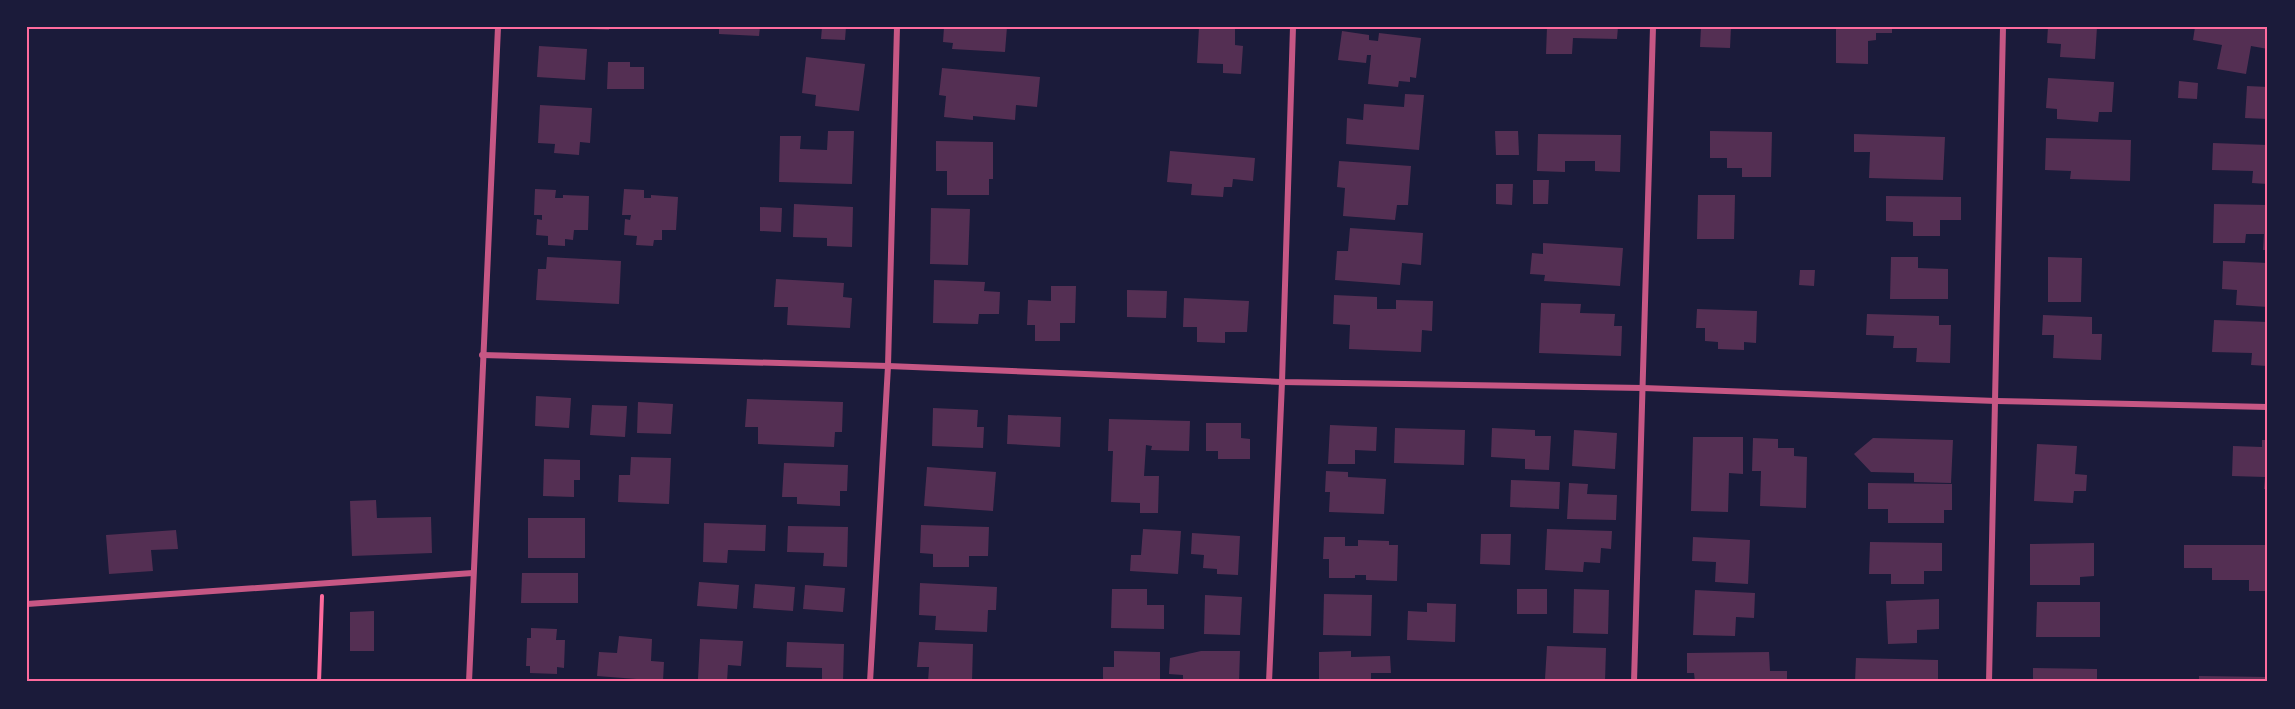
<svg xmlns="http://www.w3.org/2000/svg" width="2295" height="709" font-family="Commissioner,sans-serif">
  <rect width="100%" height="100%" fill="#1b1b3a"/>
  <g fill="#542f53">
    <polygon points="590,27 609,27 609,30 590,29"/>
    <polygon points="719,27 760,27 759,36 719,34"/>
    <polygon points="822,27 846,27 845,40 821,39"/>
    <polygon points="944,27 1007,27 1005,52 952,49 953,43 943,42"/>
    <polygon points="1199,27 1235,27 1235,45 1243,46 1241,74 1223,73 1223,64 1197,63"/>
    <polygon points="1547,27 1618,27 1617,39 1573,38 1572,54 1546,54"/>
    <polygon points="1701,27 1731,27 1730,48 1700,47"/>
    <polygon points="1836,27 1892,27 1892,33 1876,33 1876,40 1868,41 1868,64 1836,63"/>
    <rect x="1917" y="27" width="23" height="2"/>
    <polygon points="2048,27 2097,27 2095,59 2060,57 2061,44 2047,43"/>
    <polygon points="2195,27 2268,27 2268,49 2251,46 2246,74 2217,69 2222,45 2193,40"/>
    <polygon points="1342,31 1369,35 1369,40 1378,41 1379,33 1421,38 1416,78 1410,77 1410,82 1399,81 1398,87 1368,84 1371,55 1367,55 1366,63 1338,60"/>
    <polygon points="539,46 587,49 585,80 537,77"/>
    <polygon points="806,57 865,64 859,111 815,106 816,95 802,93"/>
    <polygon points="608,62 630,62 630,67 644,67 644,89 607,89"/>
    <polygon points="942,68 1040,77 1037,107 1016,105 1015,120 973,116 973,120 944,117 946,96 939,95"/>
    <polygon points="2048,78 2114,82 2112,112 2099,112 2098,122 2057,119 2057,109 2046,108"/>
    <polygon points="2179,81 2198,83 2197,99 2178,98"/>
    <polygon points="2247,86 2268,87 2268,119 2245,118"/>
    <polygon points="1405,94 1424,95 1419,150 1346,144 1347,118 1363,120 1364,104 1404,107"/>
    <polygon points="540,105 592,108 590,143 580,142 579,155 554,153 555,144 538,143"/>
    <polygon points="828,131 854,131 852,184 779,182 780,136 801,136 800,149 827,150"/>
    <polygon points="1495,131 1518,131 1519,155 1496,155"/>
    <polygon points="1710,131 1772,132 1771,177 1742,177 1742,168 1727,168 1727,158 1710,158"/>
    <polygon points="1538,134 1621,135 1620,172 1595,171 1595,161 1565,161 1565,172 1537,171"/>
    <polygon points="1854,134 1945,137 1943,180 1869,178 1870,152 1854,152"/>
    <polygon points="2046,138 2131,140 2130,181 2070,179 2071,171 2045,170"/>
    <polygon points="936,141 993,142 993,179 989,179 989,195 947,195 947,171 936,171"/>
    <polygon points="2213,143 2268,145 2268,184 2252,183 2253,171 2212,170"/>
    <polygon points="1170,151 1255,158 1253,181 1233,179 1232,187 1224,187 1223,197 1191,195 1192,184 1167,182"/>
    <polygon points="1339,161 1411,166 1408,205 1397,205 1395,220 1343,216 1345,188 1337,187"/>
    <polygon points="1533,180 1549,180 1548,204 1533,204"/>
    <polygon points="1496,184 1513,184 1512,205 1496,204"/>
    <polygon points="535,189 556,190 555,198 563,198 563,195 589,196 588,230 574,230 573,240 565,239 565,246 548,245 548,236 536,235 537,219 542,220 542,215 534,215"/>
    <polygon points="624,189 644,190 644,198 651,198 651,195 678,197 676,230 662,230 662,240 654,240 653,246 636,245 637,236 624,235 625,219 630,220 631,215 622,215"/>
    <polygon points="1698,195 1735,195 1734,239 1697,239"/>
    <polygon points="1886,196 1961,197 1961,220 1940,220 1940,236 1913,236 1913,222 1886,221"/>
    <polygon points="794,204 853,207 852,247 827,246 827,238 793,237"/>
    <polygon points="2214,204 2268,205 2268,250 2263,250 2264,234 2246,234 2245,243 2213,243"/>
    <polygon points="760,207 782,208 781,232 760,231"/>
    <polygon points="931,208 970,209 968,265 930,264"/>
    <polygon points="1350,228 1423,233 1421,265 1402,263 1400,285 1335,280 1337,251 1348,251"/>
    <polygon points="1543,243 1623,248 1620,286 1544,281 1545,275 1530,274 1532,253 1543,254"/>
    <polygon points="547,257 621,261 619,304 536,300 538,269 546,269"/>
    <polygon points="1891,257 1918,257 1918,268 1948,269 1948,299 1890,299"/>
    <polygon points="2048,257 2082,258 2081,302 2048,302"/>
    <polygon points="2223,261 2268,263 2268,307 2236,305 2237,290 2222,289"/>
    <polygon points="1800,270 1815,270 1814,286 1799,285"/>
    <polygon points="776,279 844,283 843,297 852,298 850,328 787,325 788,307 774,307"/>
    <polygon points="934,280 985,282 984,291 1000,292 999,314 979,314 978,324 933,323"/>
    <polygon points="1051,286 1076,286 1075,323 1060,323 1060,341 1035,341 1035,325 1027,325 1028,300 1051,301"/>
    <polygon points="1127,290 1167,291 1166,318 1127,317"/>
    <polygon points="1334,295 1377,297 1377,309 1396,309 1396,300 1433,301 1432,331 1422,330 1421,352 1349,349 1350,325 1333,324"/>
    <polygon points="1184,298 1249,301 1247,332 1225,332 1225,343 1197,342 1197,327 1183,327"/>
    <polygon points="1541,303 1581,304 1580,313 1615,314 1614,326 1622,326 1621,356 1539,353"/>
    <polygon points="1697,309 1757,311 1756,343 1744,342 1744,350 1718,349 1718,342 1705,341 1705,328 1696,328"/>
    <polygon points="1867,314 1939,316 1939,325 1951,325 1950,363 1916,362 1917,348 1893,348 1894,336 1866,335"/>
    <polygon points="2043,315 2092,317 2092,334 2102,334 2101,360 2053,358 2054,335 2042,335"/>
    <polygon points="2214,320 2268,322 2268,366 2251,365 2252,353 2212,352"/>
    <polygon points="536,396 571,398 569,428 535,426"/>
    <polygon points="747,399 843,402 842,432 835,432 834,447 758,444 758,427 745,427"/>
    <polygon points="638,402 673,404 671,434 637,433"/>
    <polygon points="592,405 627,406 625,437 590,435"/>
    <polygon points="933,408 978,410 977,427 984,427 983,448 932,446"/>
    <polygon points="1008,415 1061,417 1060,447 1007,444"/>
    <polygon points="1109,419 1190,421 1189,451 1151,450 1152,446 1146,445 1144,476 1159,476 1158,513 1140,513 1140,503 1111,502 1113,451 1108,451"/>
    <polygon points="1206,423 1241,423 1241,438 1250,439 1250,459 1218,459 1218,451 1206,451"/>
    <polygon points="1330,425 1377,427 1376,451 1355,450 1355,464 1328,464"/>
    <polygon points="1395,428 1465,430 1464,465 1394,463"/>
    <polygon points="1492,428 1535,430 1535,436 1551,436 1549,470 1525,469 1525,459 1491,457"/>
    <polygon points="1574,430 1617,433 1615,469 1572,466"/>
    <polygon points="1693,437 1743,437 1743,474 1729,473 1728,512 1691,511"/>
    <polygon points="1753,438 1778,439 1778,448 1794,448 1794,456 1807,457 1806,508 1760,506 1761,471 1752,471"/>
    <polygon points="1873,438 1953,440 1951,483 1914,482 1914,473 1871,472 1854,454"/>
    <polygon points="2262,440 2268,440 2268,489 2264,489 2265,477 2232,476 2233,446 2262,447"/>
    <polygon points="2037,444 2077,446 2075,474 2087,475 2086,491 2074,491 2073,503 2034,501"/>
    <polygon points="631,457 671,458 669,504 618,502 619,475 630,475"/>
    <polygon points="544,459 580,460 580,480 574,480 574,497 543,496"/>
    <polygon points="784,463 848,465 847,491 840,491 840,506 797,504 797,497 782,497"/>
    <polygon points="927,467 996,472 993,511 924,506"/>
    <polygon points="1326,471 1348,472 1348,477 1386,479 1384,514 1329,512 1330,492 1325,492"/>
    <polygon points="1511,480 1560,482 1559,509 1510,507"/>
    <polygon points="1569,483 1588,484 1587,494 1617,495 1616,520 1567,519"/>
    <polygon points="1868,483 1952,484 1952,510 1944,510 1944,523 1888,523 1888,509 1868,509"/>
    <polygon points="376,500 377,518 431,517 432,553 352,556 350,501"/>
    <rect x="528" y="518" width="57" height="40"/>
    <polygon points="704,523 766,525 765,551 728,550 727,563 703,562"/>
    <polygon points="921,525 989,527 988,556 969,556 969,567 933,567 933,554 920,553"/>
    <polygon points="788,526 848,527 847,567 823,566 824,553 787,552"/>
    <polygon points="1143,529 1181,531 1178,574 1130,571 1131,555 1141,555"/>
    <polygon points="1547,529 1612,531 1611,549 1601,548 1600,563 1584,562 1583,572 1545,570"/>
    <polygon points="176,530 178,549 151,550 153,571 109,574 106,535"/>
    <polygon points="1192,533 1240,536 1238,575 1217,574 1217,569 1203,568 1204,555 1191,554"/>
    <polygon points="1481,534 1511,534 1510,565 1480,564"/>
    <polygon points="1324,537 1345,537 1345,546 1358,546 1358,540 1389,541 1389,545 1398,545 1397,581 1366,580 1366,575 1355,575 1355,578 1329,578 1329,559 1323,559"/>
    <polygon points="1693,537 1750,540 1748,584 1715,582 1716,562 1692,561"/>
    <polygon points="1870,542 1942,543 1942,571 1924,571 1924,584 1891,584 1891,574 1869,574"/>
    <polygon points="2094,543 2094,576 2080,577 2080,585 2030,585 2030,544"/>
    <polygon points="2184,545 2268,545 2268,591 2249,591 2249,580 2212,580 2212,568 2184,568"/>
    <polygon points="522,573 578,573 578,603 521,603"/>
    <polygon points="699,582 739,585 737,609 697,606"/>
    <polygon points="920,583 997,587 996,610 988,610 987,632 935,630 936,616 919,615"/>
    <polygon points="755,584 795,587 793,611 753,608"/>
    <polygon points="805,585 845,588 843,612 803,609"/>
    <polygon points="1112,589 1147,589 1147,605 1164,605 1164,629 1111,628"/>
    <rect x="1517" y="589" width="30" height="25"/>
    <polygon points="1574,589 1609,590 1608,634 1573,633"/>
    <polygon points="1695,590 1755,593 1754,618 1736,617 1735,636 1693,635"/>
    <polygon points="1324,594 1372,595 1371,636 1323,635"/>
    <polygon points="1205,595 1242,597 1240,635 1204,634"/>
    <polygon points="1939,599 1939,629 1917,630 1917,643 1888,644 1886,601"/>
    <polygon points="2037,602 2100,602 2100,637 2036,637"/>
    <polygon points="1427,603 1456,604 1455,642 1407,640 1408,611 1427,612"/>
    <polygon points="374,611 374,651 350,651 350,612"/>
    <polygon points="531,628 557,629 556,640 565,640 564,668 557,667 557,674 530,673 530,666 526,666 527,638 531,638"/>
    <polygon points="619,636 652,639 651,661 664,662 663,681 597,676 599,652 617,653"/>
    <polygon points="700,639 743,641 741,666 728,665 727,681 698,679"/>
    <polygon points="787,642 844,644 843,682 822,682 822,668 786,667"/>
    <polygon points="919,642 973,644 972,682 928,682 929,667 917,667"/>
    <polygon points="1547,646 1606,648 1605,682 1565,682 1565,680 1545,679"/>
    <polygon points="1114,651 1160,652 1160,682 1103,682 1103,667 1114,667"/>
    <polygon points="1201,651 1240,651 1239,682 1183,681 1183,675 1169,674 1170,658"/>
    <polygon points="1351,651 1351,657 1390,656 1391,673 1371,673 1371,682 1319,682 1319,652"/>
    <polygon points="1769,652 1770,671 1787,671 1787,682 1695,682 1694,673 1687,673 1687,653"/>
    <polygon points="1856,658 1938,660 1938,682 1855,682"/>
    <polygon points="2033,668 2097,669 2097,682 2033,682"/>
    <polygon points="2199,676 2268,677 2268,682 2199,682"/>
  </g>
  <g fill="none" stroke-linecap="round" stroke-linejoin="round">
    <polyline stroke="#ff6b9d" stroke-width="4" points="319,682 322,596"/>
    <g stroke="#c65784" stroke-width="6">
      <polyline points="482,355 888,366 1282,382 1643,388 1996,401 2268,407"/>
      <polyline points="27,604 473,573"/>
      <polyline points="469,682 498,27"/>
      <polyline points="870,682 888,366 897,27"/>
      <polyline points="1269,682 1282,382 1293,27"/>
      <polyline points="1634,682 1653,27"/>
      <polyline points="1989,682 2003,27"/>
    </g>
  </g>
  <rect width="2295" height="709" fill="none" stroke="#1b1b3a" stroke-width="57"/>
  <rect x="28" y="28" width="2238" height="652" fill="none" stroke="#ff6b9d" stroke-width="2"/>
</svg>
